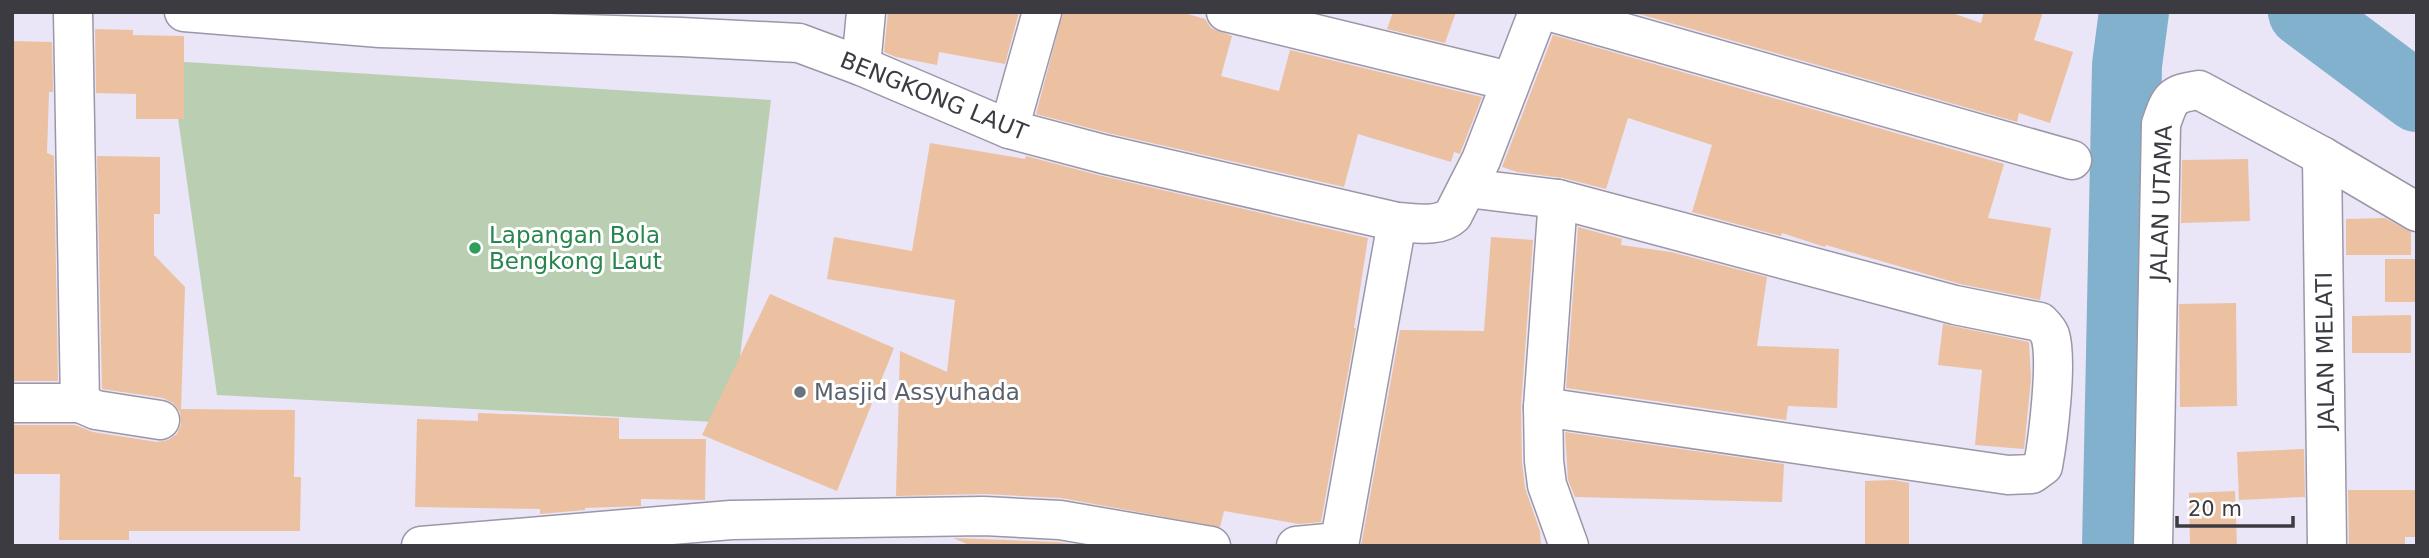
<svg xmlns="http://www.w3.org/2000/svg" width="2429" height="558" font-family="'DejaVu Sans',sans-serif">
  <rect width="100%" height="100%" fill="#eae5f7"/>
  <polygon fill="#bacfb1" points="170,61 771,100 732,423 217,395"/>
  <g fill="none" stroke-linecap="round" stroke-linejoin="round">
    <g stroke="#81b1cd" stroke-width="70">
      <polyline points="2303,12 2417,97"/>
      <polyline points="2117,546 2127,65 2134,12"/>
    </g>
  </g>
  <g fill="#ebc1a1">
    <polygon points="888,12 1019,12 1005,64 939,52 937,65 896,57 884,52"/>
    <polygon points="1063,12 1181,12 1205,19 1211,28 1232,36 1221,76 1279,91 1290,50 1482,97 1461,151 1460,154 1454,152 1451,162 1358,134 1344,187 1108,133 1036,114"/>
    <polygon points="1393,12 1456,12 1445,43 1387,29"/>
    <polygon points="1632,12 1949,12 1981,23 1984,12 2043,12 2034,40 2073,52 2050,123 2019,113 2017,122"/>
    <polygon points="95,29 133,30 133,35 184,36 184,119 136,119 136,94 96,93"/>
    <polygon points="1553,35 2004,164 1988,218 2051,228 2040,300 1960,284 1826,245 1825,247 1782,233 1781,236 1692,212 1712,145 1628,118 1606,189 1563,178 1517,172 1502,167"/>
    <polygon points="12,41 52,42 53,92 49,92 47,153 54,156 58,381 12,381"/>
    <polygon points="930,143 1025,159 1026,156 1098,175 1368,238 1354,328 1356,328 1321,522 1299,524 1224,511 1220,527 1061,498 985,494 896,496 900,351 947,372 955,300 827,279 834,237 912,251"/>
    <polygon points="97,156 160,157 160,214 154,214 154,255 185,287 181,409 295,410 294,477 301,477 300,531 129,531 129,540 59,540 60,474 12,474 12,425 75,425 93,432 157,442 168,440 177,434 181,424 180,412 173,403 163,398 102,389"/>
    <polygon points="2248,159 2250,221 2181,223 2182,160"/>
    <polygon points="2385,218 2411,232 2411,255 2346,255 2346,219"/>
    <polygon points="1578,227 1622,239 1621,245 1671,252 1767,277 1757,346 1839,349 1837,408 1788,406 1786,420 1566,388"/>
    <polygon points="1491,237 1533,240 1521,406 1522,462 1525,488 1540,531 1541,546 1361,546 1400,330 1484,331"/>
    <rect x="2385" y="259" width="32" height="43"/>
    <polygon points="770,294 894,348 837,491 702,435"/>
    <polygon points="2236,303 2237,406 2180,407 2179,304"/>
    <polygon points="2411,315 2411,353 2352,353 2352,316"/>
    <polygon points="1943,324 2029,342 2031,379 2024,449 1975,445 1982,370 1938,365"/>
    <polygon points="478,413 619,418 619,439 706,439 705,500 641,499 641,506 585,508 585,510 540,514 540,509 415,507 417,419 478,421"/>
    <polygon points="1565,432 1784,464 1782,502 1575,497 1568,480"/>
    <polygon points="2304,449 2305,497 2239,500 2237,452"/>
    <polygon points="1894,480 1909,483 1909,546 1865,546 1865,481"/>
    <polygon points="2348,490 2417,490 2417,537 2405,537 2405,546 2349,546"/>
    <polygon points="2235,491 2237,546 2190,546 2189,493"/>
    <polygon points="953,538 1058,542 1081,546 971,546"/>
  </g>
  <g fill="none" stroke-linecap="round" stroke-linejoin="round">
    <defs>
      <g id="minor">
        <polyline points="73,12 80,403"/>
        <path d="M184 12 380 28 681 37 799 43 861 66 1009 129 1103 154 1397 222C1416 223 1439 228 1453 215L1481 160 1538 12"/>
        <polyline points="1226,12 1509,81"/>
        <polyline points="1551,12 2072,160"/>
        <polyline points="861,66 866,12"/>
        <polyline points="1009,129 1042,12"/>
        <polyline points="2322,156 2327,546"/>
        <path d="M1467 188 1558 199 1955 305 2040 322C2044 326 2048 330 2050 335 2058 360 2048 439 2043 466L2032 474 2008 475 1543 407"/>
        <polyline points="1558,199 1543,407 1544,461 1547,485 1569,546"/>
        <polyline points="12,403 80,403 96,410 160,420"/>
        <polyline points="421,546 731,520 984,516 1060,520 1211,546"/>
        <polyline points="1296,546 1338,542"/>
        <polyline points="1339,546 1397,222"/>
        <path d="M2153 546 2161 124C2170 98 2171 94 2199 90L2322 156 2417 212"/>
      </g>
    </defs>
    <use href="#minor" stroke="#9b97a7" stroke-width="41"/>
    <use href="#minor" stroke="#fff" stroke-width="38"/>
  </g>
  <circle fill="#2e9e5b" stroke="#fff" stroke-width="2.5" cx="475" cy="248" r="7"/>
  <circle fill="#6b7280" stroke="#fff" stroke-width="2.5" cx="800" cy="392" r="7"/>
  <g text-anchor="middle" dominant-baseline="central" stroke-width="6" stroke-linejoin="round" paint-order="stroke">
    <g font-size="23" fill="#3d3b42" stroke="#fff">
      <text transform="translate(934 96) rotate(22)">BENGKONG LAUT</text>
      <text transform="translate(2161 203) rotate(-88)">JALAN UTAMA</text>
      <text transform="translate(2325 351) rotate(-91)">JALAN MELATI</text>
    </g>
    <g font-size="23" fill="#27864d" stroke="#fff" text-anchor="start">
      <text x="489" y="235">Lapangan Bola<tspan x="489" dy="26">Bengkong Laut</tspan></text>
    </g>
    <g font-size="23" fill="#5b616d" stroke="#fff" text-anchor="start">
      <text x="814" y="392">Masjid Assyuhada</text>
    </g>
  </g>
  <rect width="2429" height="558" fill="none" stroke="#3d3b42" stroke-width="28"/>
  <path d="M2177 516v10h116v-10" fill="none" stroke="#3d3b42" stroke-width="3.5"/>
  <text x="2188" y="516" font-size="21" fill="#3d3b42" stroke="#ffffff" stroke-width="5" paint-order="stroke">20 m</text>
</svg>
